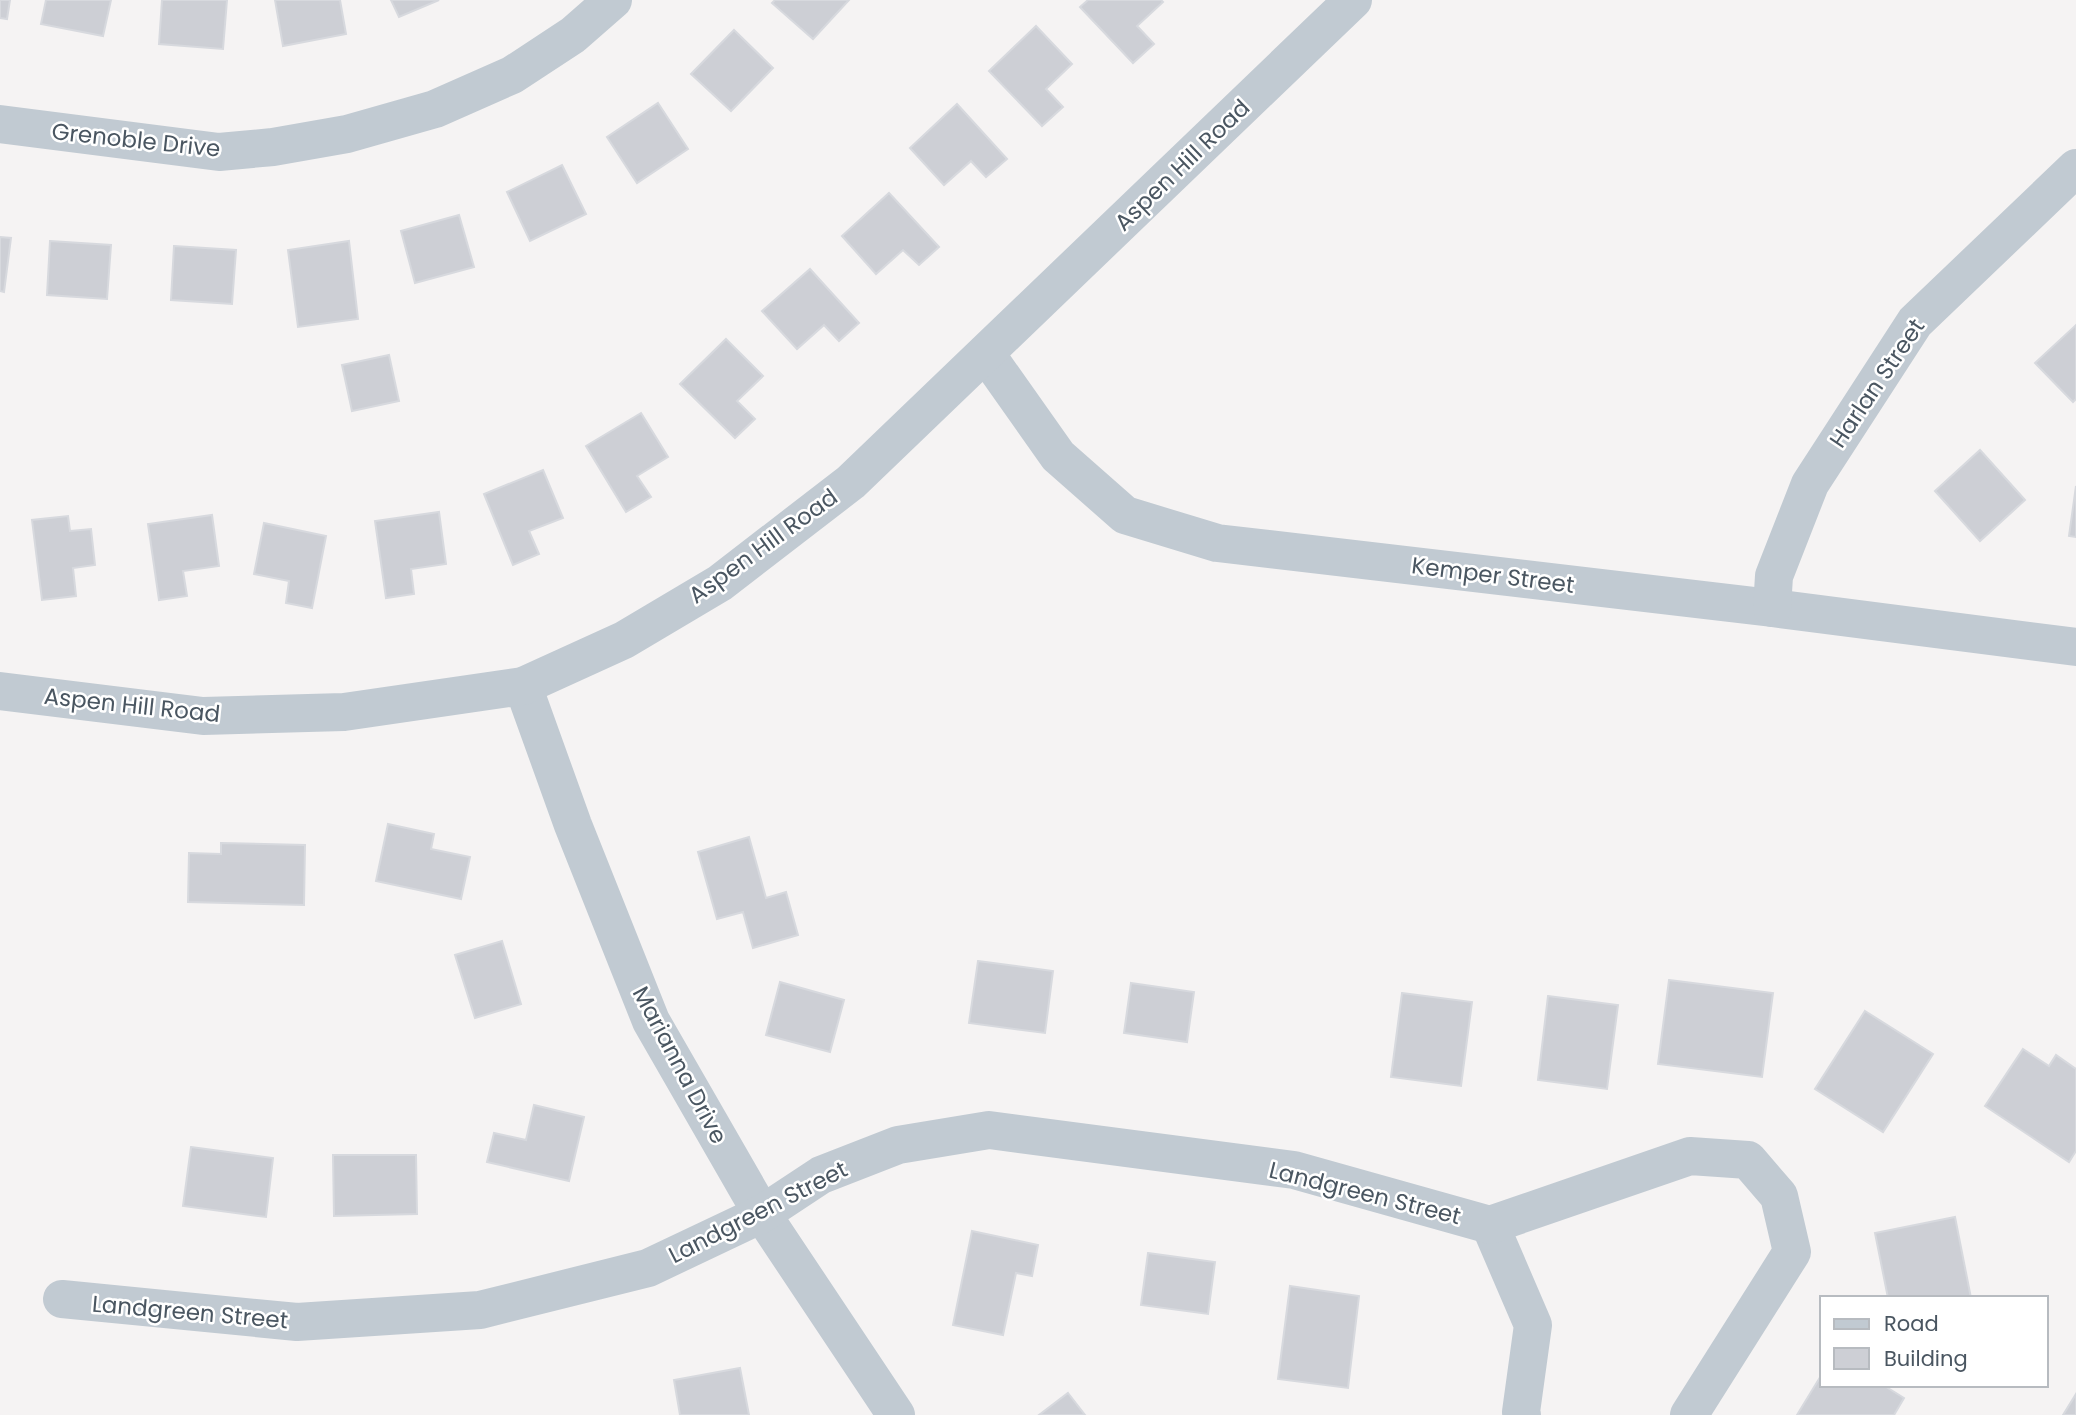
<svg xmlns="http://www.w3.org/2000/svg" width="2076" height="1415" font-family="Poppins,sans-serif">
  <rect width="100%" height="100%" fill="#f5f3f3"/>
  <g fill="#cdcfd5" stroke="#d7d9de" stroke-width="2">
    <polygon points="0,0 10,0 7,19 0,18"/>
    <polygon points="46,0 111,0 103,36 41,24"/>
    <polygon points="162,0 227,0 223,49 159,44"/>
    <polygon points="275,0 340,0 346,34 283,46"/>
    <polygon points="391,0 439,0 399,17"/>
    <polygon points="775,0 849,0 813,39 772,3"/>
    <polygon points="1088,0 1161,0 1163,2 1137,26 1154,44 1133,63 1080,7"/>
    <polygon points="1036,26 1072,64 1046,89 1063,107 1042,126 989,71"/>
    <polygon points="734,30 773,68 731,111 691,74"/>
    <polygon points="658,103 688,149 637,183 607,137"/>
    <polygon points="957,104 1007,159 986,177 971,161 944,185 910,148"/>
    <polygon points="562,165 586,214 530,241 507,192"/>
    <polygon points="889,193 939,247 919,265 903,250 876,274 842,236"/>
    <polygon points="459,215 474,267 415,283 401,231"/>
    <polygon points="0,237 11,238 4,292 0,291"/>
    <polygon points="50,241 111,245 107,299 47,295"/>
    <polygon points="349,241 358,319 298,327 288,250"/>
    <polygon points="174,246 236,250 232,304 171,300"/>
    <polygon points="810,269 859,323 839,341 824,325 797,349 762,311"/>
    <polygon points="2076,325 2076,399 2073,402 2035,363"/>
    <polygon points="726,339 763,376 737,401 755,419 735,438 680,384"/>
    <polygon points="389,355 399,401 352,411 342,365"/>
    <polygon points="641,413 668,457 637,476 651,497 626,512 586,446"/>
    <polygon points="1980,450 2025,500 1980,541 1935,491"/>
    <polygon points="543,470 563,518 529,531 539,554 513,565 484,494"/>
    <polygon points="2076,486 2076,537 2069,536"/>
    <polygon points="439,512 446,564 411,569 414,594 386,598 375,521"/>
    <polygon points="212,515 219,566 183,571 187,596 159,600 148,524"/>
    <polygon points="68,516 70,531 91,529 95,565 73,568 76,596 42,600 32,520"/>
    <polygon points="264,523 326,536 312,608 286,603 289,581 254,574"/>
    <polygon points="388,824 434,834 431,849 470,857 461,899 376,881"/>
    <polygon points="749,837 766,898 786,892 798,935 753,948 743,912 717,919 698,852"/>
    <polygon points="221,843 305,845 304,905 188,902 189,853 221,854"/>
    <polygon points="502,941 521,1004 475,1018 455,955"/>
    <polygon points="978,961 1053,971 1045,1033 969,1023"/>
    <polygon points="1669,980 1773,993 1762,1077 1658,1064"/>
    <polygon points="780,982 844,1000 830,1052 766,1035"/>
    <polygon points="1131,983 1194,992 1187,1042 1124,1033"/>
    <polygon points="1402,993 1472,1002 1461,1086 1391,1077"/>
    <polygon points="1548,996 1618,1005 1607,1089 1538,1080"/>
    <polygon points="1865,1011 1933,1054 1883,1132 1815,1089"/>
    <polygon points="2023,1049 2049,1066 2056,1055 2076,1069 2076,1151 2069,1162 1985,1106"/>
    <polygon points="534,1105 584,1117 569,1181 487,1162 494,1133 526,1140"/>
    <polygon points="191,1147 273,1158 266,1217 183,1206"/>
    <polygon points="333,1155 416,1155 417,1214 334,1216"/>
    <polygon points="1955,1217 1971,1298 1888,1298 1875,1233"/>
    <polygon points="972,1231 1038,1245 1032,1276 1016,1273 1003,1335 953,1325"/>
    <polygon points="1148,1253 1215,1262 1208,1314 1141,1305"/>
    <polygon points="1290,1286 1359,1296 1348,1388 1278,1379"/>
    <polygon points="740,1368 749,1415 680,1415 674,1380"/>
    <polygon points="1822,1374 1822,1385 1883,1385 1904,1398 1894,1415 1797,1415"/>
    <polygon points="1068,1393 1085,1415 1039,1415"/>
    <polygon points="2076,1394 2076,1415 2063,1415"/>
  </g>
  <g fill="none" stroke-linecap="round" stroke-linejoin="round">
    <g stroke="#c1cad2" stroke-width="38">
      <polyline points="0,124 219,152 273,147 347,134 435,109 512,75 573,35 613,0"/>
      <polyline points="986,354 1058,456 1125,515 1217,543 1772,608 2076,647"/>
      <polyline points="1772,608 1774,576 1810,484 1915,322 2076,168"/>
      <polyline points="523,686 573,825 651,1021 762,1214 896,1415"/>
      <polyline points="0,691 203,716 344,712 523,686 624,640 720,583 851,482 1353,0"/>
      <polyline points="1490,1225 1533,1325 1521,1412 1522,1415"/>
      <polyline points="62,1299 297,1322 480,1310 648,1268 762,1214 821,1175 898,1145 989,1130 1294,1170 1490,1225 1690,1156 1748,1160 1779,1196 1792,1252 1689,1415"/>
    </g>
  </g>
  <g text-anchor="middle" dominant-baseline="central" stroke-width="5" stroke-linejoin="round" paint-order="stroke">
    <g font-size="23" fill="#4a5661" stroke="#fff">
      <text transform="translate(136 140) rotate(6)">Grenoble Drive</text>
      <text transform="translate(1182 165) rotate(-44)">Aspen Hill Road</text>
      <text transform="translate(1877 383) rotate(-56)">Harlan Street</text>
      <text transform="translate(763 546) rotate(-36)">Aspen Hill Road</text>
      <text transform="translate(1493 575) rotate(7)">Kemper Street</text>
      <text transform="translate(132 705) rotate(6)">Aspen Hill Road</text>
      <text transform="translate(680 1065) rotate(62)">Marianna Drive</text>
      <text transform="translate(1365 1193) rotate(14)">Landgreen Street</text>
      <text transform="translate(758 1212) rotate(-27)">Landgreen Street</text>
      <text transform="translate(190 1312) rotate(5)">Landgreen Street</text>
    </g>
  </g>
  <rect x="1820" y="1296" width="228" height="91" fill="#ffffff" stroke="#b7bbc0" stroke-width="2"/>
  <rect x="1834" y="1319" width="35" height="10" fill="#c1cad2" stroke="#b7bbc0" stroke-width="2"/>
  <text x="1884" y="1331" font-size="21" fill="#4a5661">Road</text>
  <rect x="1834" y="1348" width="35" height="21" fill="#cdcfd5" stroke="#b7bbc0" stroke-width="2"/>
  <text x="1884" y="1366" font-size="21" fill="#4a5661">Building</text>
</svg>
